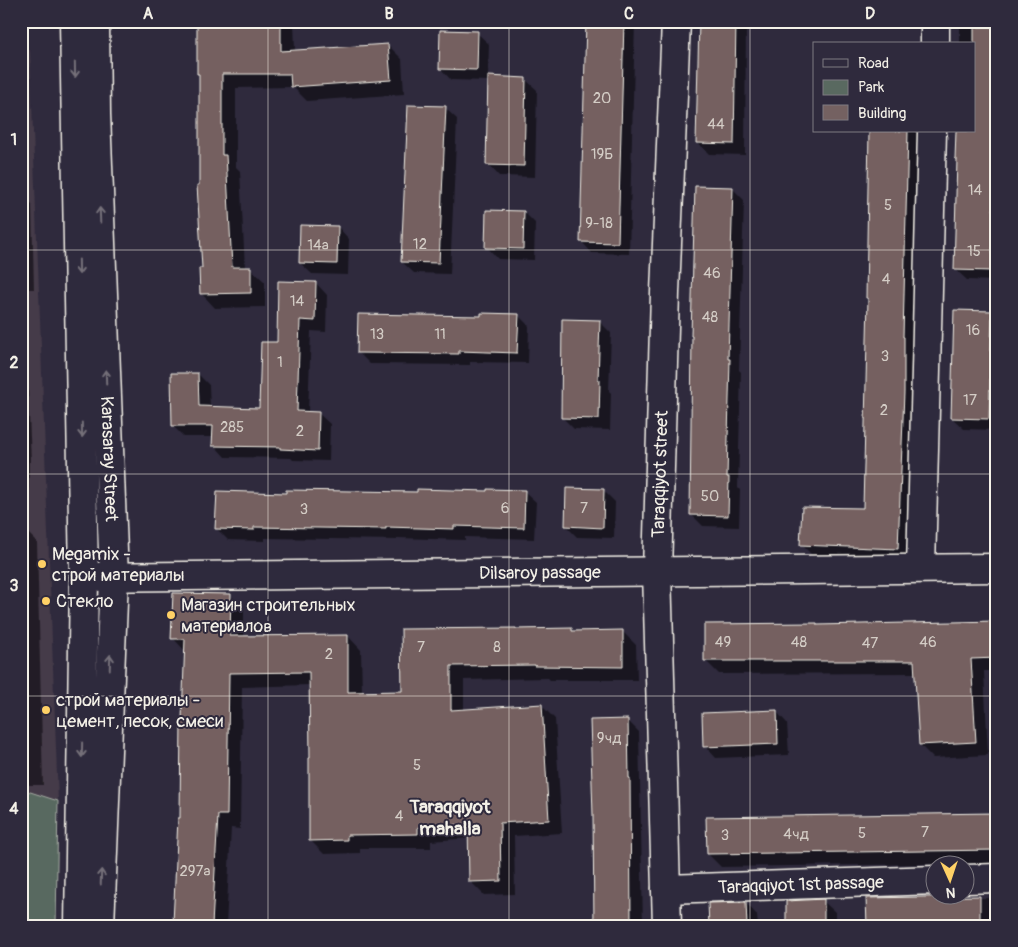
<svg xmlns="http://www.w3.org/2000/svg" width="1018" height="947" font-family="Pangolin,sans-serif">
  <rect width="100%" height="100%" fill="#2f2a3d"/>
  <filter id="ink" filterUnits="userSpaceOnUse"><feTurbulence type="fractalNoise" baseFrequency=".02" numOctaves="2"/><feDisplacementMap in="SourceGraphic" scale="10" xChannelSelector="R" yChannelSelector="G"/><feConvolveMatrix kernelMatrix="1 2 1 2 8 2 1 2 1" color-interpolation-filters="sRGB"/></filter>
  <g filter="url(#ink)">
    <polygon fill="#443a48" points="21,50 30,50 58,801 21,789"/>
    <polygon fill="#596960" stroke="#a6ada4" points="21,789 58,801 56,926 21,926"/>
    <g fill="#0007">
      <polygon points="198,21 294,21 295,51 388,45 402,59 404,94 307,101 293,87 236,88 236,167 240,171 245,268 250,268 265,282 265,307 215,308 201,293 203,269 201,186 201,76 198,74"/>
      <polygon points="587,21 635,21 629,254 592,253 581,241"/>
      <polygon points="699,21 746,21 745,155 709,154 697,142"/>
      <polygon points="887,21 924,21 924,23"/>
      <polygon points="960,21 997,21 997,281 967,280 955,269 959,161 957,159 974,131 974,44 960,44"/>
      <polygon points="477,33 489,44 488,77 525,79 537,90 535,177 499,176 488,164 489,81 451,80 440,68"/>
      <polygon points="445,108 457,119 450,274 414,273 402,262"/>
      <polygon points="871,131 919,131 909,559 813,556 802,545 864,510"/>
      <polygon points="733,189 744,200 739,370 741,372 738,488 740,490 739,527 703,526 691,514"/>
      <polygon points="21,195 32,205 34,289 24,289 31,462 29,462 28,533 37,542 43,785 21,785"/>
      <polygon points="524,212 535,223 534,260 498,259 487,247"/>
      <polygon points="338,227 349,239 348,275 312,274 300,263"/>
      <polygon points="316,283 327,295 326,332 311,331 308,413 318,413 330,424 329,461 293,460 291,458 225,457 214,445 214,437 184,437 173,426 198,374 209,385 210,408 260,409 278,343"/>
      <polygon points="992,312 997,317 997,430 964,429 952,418"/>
      <polygon points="518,315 529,326 528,363 470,362 470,365 370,364 358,352 482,317"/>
      <polygon points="599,321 611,333 609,391 611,393 610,430 574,429 563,418"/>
      <polygon points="603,490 615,502 614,538 577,537 566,526"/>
      <polygon points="524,491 536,502 534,539 465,537 465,540 397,538 397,540 265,538 265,541 228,540 217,529 287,494"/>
      <polygon points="230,595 244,609 244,637 348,636 361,650 362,693 404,692 402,630 622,631 636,645 637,680 550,680 548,678 464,680 464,710 541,705 555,719 562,833 514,836 515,894 484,895 470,881 470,838 431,841 431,848 360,848 360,853 324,854 310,840 310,685 242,687 240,829 231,828 226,926 174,926 181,819 186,652 173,638"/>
      <polygon points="997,623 997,671 984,671 988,755 933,758 920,745 916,673 719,674 706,661 817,625 819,626"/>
      <polygon points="776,711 787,723 789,755 716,758 705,746"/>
      <polygon points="627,720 639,732 643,926 595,926"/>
      <polygon points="997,814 997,863 721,867 708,854"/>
      <polygon points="997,898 997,926 868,926 868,899"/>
      <polygon points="823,901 835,912 835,926 788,926"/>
      <polygon points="746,903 757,915 758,926 710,926"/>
    </g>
    <g fill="#746161" stroke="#f4f1e8">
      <polygon points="197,21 281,21 281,51 388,44 391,80 291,87 290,74 222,74 222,155 226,155 232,267 251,267 251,293 200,294 199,268 202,268 197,185 199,185 199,74 197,74"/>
      <polygon points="586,21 624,21 618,243 580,242"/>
      <polygon points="699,21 736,21 734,144 696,143"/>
      <polygon points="974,27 996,27 992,271 954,270 957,159 955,159 956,131 974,131"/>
      <polygon points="440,30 478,31 477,70 439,69"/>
      <polygon points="488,76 526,78 524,166 486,165"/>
      <polygon points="408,105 446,106 439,263 401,262"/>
      <polygon points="869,131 908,131 903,337 904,337 904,392 898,549 800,545 802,507 863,508 868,298 866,298"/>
      <polygon points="695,186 733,187 728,359 730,359 727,477 729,477 728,516 690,515 692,336 691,336"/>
      <polygon points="486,210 524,211 523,249 485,248"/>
      <polygon points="300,225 338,226 337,264 299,263"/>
      <polygon points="278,281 316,282 315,321 300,320 297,411 319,412 318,451 280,449 280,447 212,446 213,426 172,426 171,373 198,373 199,406 259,408 261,342 277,342"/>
      <polygon points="954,310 992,311 989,419 951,418"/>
      <polygon points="481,313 519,314 517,353 459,351 459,354 357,353 358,314 481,316"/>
      <polygon points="562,319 600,320 598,380 600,380 599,419 561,418"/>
      <polygon points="566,488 604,489 603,528 565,526"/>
      <polygon points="417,489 487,491 487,489 525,490 524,528 454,526 454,529 386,527 386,529 254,527 254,530 215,529 217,491 286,493 286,490 417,492"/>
      <polygon points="173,593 231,594 230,636 348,635 348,692 402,691 401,629 516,628 516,629 572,628 572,631 623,630 623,667 535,666 535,665 451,666 451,710 542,704 549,820 500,823 501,881 469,882 468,824 418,827 418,834 347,835 347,840 309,841 309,758 310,758 309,672 229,673 227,815 218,815 212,925 173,923 178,818 180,818 181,719 182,719 185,639 171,639"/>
      <polygon points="997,621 997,658 971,659 976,742 919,745 914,661 704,661 704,624 817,623 817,625"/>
      <polygon points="777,710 778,744 703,747 702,713"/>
      <polygon points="628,719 629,778 630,778 631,926 594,926 593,815 590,720"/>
      <polygon points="997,813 997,850 707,854 706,817"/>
      <polygon points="980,896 980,926 867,926 866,898"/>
      <polygon points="824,899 824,926 786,926 786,901"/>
      <polygon points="746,902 747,926 709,926 708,903"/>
    </g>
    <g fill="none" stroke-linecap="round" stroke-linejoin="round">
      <defs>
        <g id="street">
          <polyline points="935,44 935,21"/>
          <polyline points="921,568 932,131"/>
          <path id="s1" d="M84 577 997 568"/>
          <polyline points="966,879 997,878"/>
          <path id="s2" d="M666 889 936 880"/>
          <path id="s3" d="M667 926 657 571 665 293 676 21"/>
        </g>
        <g id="secondary">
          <polyline points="74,21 84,577 79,926"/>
          <path id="s4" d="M95 21 96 114 114 577 100 926"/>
        </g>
      </defs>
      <use href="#street" stroke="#f4f1e8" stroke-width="31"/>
      <use href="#secondary" stroke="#f4f1e8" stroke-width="31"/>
      <use href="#street" stroke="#2f2a3d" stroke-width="28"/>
      <use href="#secondary" stroke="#2f2a3d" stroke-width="28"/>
    </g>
    <defs><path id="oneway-shaft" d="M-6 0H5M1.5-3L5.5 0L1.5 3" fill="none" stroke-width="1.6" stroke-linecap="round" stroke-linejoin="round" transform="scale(1.25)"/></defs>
    <g stroke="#747079">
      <use href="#oneway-shaft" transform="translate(75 70) rotate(89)"/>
      <use href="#oneway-shaft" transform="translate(100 215) rotate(-92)"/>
      <use href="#oneway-shaft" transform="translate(79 267) rotate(89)"/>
      <use href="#oneway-shaft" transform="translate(106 377) rotate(-92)"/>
      <use href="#oneway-shaft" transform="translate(82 430) rotate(89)"/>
      <use href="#oneway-shaft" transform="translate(110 662) rotate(-88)"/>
      <use href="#oneway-shaft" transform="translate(82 750) rotate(91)"/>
      <use href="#oneway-shaft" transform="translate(101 877) rotate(-88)"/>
    </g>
  </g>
  <path fill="none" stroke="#f4f1e8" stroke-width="1" stroke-opacity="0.55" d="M268 21V926M509 21V926M750 21V926M21 250H997M21 474H997M21 696H997"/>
  <g fill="#ffd166" stroke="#2f2a3d" stroke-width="2">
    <circle cx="42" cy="564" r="5"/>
    <circle cx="46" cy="601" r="5"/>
    <circle cx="171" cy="615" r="5"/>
    <circle cx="46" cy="710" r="5"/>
  </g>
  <g text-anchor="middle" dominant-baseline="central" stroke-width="4" stroke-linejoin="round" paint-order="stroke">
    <g font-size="15" fill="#d4cdc6">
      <text x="602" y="98">20</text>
      <text x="716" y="124">44</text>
      <text x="602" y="154">19Б</text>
      <text x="975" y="190">14</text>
      <text x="888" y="205">5</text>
      <text x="599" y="223">9-18</text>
      <text x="420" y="244">12</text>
      <text x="318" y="245">14a</text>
      <text x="974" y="251">15</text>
      <text x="712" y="273">46</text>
      <text x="886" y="279">4</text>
      <text x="297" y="301">14</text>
      <text x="710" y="317">48</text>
      <text x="973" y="330">16</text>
      <text x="377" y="334">13</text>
      <text x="440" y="334">11</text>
      <text x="885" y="356">3</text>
      <text x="280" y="362">1</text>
      <text x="970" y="400">17</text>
      <text x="884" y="410">2</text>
      <text x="232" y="427">285</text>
      <text x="300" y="431">2</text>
      <text x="710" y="496">50</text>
      <text x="505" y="508">6</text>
      <text x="584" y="508">7</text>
      <text x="304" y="509">3</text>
      <text x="723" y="642">49</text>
      <text x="799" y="642">48</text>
      <text x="928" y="642">46</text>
      <text x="870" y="643">47</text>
      <text x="421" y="647">7</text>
      <text x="497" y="647">8</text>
      <text x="329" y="654">2</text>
      <text x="609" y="738">9чд</text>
      <text x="417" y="765">5</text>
      <text x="399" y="816">4</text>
      <text x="925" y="832">7</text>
      <text x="862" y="833">5</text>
      <text x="796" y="834">4чд</text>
      <text x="725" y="835">3</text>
      <text x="195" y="871">297a</text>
    </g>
    <g font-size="18" fill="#f4f1e8" stroke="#2f2a3d">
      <text stroke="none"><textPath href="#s4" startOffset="438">Karasaray Street</textPath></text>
      <text stroke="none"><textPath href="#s3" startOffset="452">Taraqqiyot street</textPath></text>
      <text stroke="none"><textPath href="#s1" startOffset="456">Dilsaroy passage</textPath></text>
      <text stroke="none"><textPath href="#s2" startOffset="135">Taraqqiyot 1st passage</textPath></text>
    </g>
    <g font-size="18" fill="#f4f1e8" stroke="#2f2a3d" text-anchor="start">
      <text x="52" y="554">Megamix -<tspan x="52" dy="21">строй материалы</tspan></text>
      <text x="56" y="601">Стекло</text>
      <text x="181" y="605">Магазин строительных<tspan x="181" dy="21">материалов</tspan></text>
      <text x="56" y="700">строй материалы -<tspan x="56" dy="21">цемент, песок, смеси</tspan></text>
    </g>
    <g font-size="19" font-weight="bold" fill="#f4f1e8" stroke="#2f2a3d">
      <text x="450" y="807">Taraqqiyot<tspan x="450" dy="22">mahalla</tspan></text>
    </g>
  </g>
  <rect width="1018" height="947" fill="none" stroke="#2f2a3d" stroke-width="55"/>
  <rect x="813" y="42" width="162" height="90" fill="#2f2a3d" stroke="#7e7a81"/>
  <rect x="823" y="59" width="25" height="8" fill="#2f2a3d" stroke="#7e7a81"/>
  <text x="858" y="68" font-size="15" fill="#f4f1e8">Road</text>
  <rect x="823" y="80" width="25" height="15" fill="#596960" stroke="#7e7a81"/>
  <text x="858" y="92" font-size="15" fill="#f4f1e8">Park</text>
  <rect x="823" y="105" width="25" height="15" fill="#746161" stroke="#7e7a81"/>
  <text x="858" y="118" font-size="15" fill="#f4f1e8">Building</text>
  <g transform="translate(950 880) rotate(177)"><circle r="24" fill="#2f2a3d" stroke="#7e7a81"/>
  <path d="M0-4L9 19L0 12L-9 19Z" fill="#ffd166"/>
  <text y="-8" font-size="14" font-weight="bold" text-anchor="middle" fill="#f4f1e8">N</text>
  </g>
  <rect x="28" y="28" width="962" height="892" fill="none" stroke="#f4f1e8" stroke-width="2"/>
  <g font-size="16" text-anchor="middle" font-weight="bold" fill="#f4f1e8">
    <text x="148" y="19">A</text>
    <text x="389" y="19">B</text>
    <text x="629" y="19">C</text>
    <text x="870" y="19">D</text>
    <text x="14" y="145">1</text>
    <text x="14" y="368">2</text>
    <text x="14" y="591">3</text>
    <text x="14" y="814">4</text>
  </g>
</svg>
